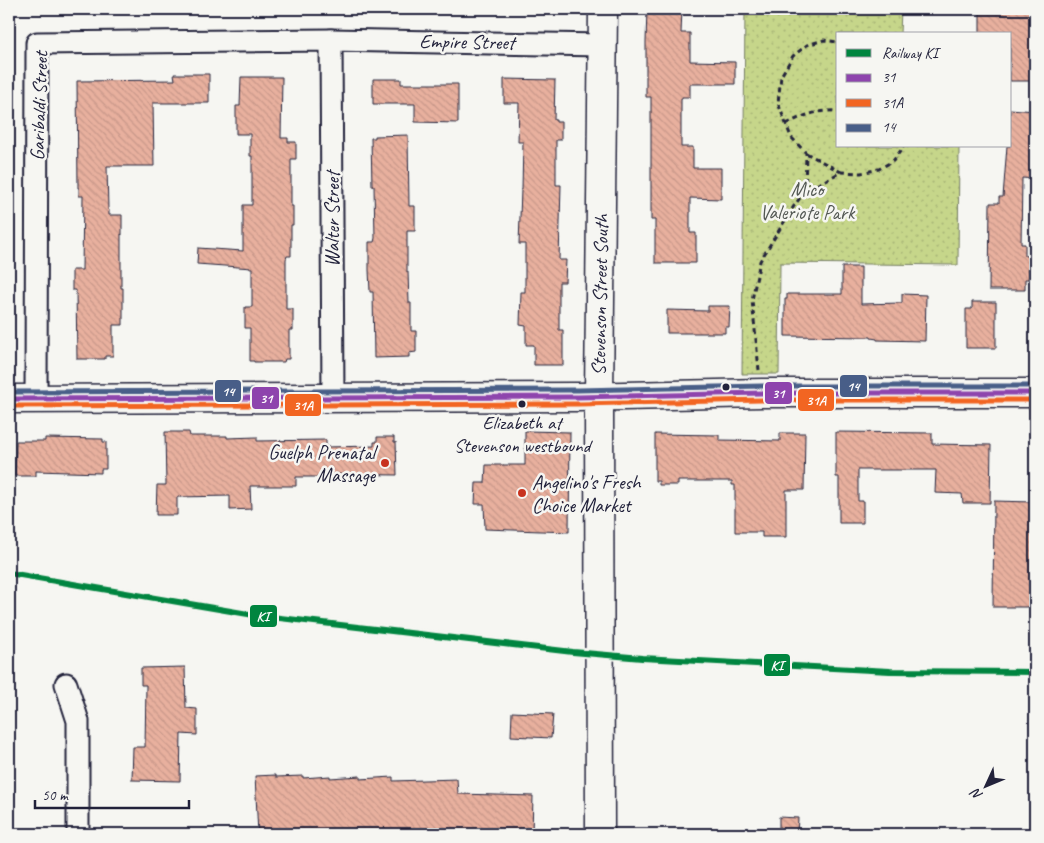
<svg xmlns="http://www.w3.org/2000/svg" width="1044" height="843" font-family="Caveat,sans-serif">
  <defs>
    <pattern id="grass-dots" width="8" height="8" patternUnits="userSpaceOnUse" patternTransform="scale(1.25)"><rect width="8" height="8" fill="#c6d68a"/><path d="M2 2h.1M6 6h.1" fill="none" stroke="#aab778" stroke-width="1.8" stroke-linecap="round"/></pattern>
    <pattern id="building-back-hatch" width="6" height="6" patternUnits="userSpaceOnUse" patternTransform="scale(1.25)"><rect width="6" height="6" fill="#e8b09e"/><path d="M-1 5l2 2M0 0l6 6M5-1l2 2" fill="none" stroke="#c79789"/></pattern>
  </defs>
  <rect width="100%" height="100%" fill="#f6f6f2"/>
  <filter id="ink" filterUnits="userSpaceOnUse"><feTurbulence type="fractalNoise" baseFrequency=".02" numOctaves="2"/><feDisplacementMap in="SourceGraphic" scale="10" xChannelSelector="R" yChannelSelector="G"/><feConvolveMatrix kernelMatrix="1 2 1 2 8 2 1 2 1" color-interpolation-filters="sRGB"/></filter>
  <g filter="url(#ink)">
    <polygon fill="url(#grass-dots)" stroke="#747c62" points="745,9 901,9 900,34 838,34 838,146 959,146 958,265 780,263 779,374 742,374"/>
    <g fill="url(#building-back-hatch)" stroke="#22223b">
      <polygon points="647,9 682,9 681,33 690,33 690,61 735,62 735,84 690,84 690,97 682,97 682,99 681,99 681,147 693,147 693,168 721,168 721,199 690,198 690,233 696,233 696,263 655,263 655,220 651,220 651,97 646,97 646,42"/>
      <polygon points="980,9 1035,9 1035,81 1010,81 1010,34 980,34"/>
      <polygon points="174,74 209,74 209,103 153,103 154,166 107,166 108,210 109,210 109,215 122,215 122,235 121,234 121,288 123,288 123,325 113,325 113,356 105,356 105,359 77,359 76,290 72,290 72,270 82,270 83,196 79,196 79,188 78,188 77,81 175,80"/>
      <polygon points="241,77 282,77 281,138 288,138 288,142 296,142 296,159 291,159 291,206 293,206 293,225 291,225 291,256 287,256 286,259 286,309 293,309 293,330 289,330 289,359 285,359 284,362 254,362 254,361 250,361 250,328 245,328 245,307 252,307 252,268 197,264 198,248 243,251 243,205 252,205 252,156 250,156 250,134 236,134 236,106 240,106"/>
      <polygon points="373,79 401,79 401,84 458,84 458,123 415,122 415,104 373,104"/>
      <polygon points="504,79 555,80 554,120 556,120 556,122 561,122 561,140 556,140 556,185 561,185 559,260 566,260 565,282 559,282 559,330 563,330 563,365 534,365 534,345 526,345 526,326 520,325 521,292 525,292 525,244 519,244 521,190 522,190 523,142 518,142 519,103 504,103"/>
      <polygon points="1010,109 1035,111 1035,179 1022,178 1021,244 1025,244 1025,256 1029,256 1029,279 1025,279 1025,290 989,290 990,203 999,203 999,197 1003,197 1007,146 1010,146"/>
      <polygon points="408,135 409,206 415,206 415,231 407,231 407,272 408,272 409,303 411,303 411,331 416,331 416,352 409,353 409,357 374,358 373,292 370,292 369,270 369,242 374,242 375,238 374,186 372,186 371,138 375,138 375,136"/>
      <polygon points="842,267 861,267 861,304 902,303 902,294 926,295 925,341 877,340 877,339 871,338 871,337 785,336 785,299 787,299 787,294 842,294"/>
      <polygon points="972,302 996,302 996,348 966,348 966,309 972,309"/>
      <polygon points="708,306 730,306 729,327 725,327 725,333 667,333 667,310 708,311"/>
      <polygon points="525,431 570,432 569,532 485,529 484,504 475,504 476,483 485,483 486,465 525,465"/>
      <polygon points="165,432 189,432 190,436 227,436 227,438 257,437 257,441 326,440 326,447 374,446 374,442 377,442 377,437 394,437 394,442 396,442 397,475 322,474 323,477 296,477 296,486 250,486 251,509 230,510 230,496 177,497 177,515 156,515 157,485 166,485"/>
      <polygon points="836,432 932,433 932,444 991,445 990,503 963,503 962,494 935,493 936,470 858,470 858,501 863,501 863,523 839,523 839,477 836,477"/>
      <polygon points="780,433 805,433 804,490 786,490 786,537 762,537 762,532 735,532 735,485 732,485 732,481 678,481 678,485 659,485 659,481 655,481 655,434 719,435 719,440 780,441"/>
      <polygon points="45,438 103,439 103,442 106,442 106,469 101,469 101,473 36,471 36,476 15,476 16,441 45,441"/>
      <polygon points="994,501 1032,502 1032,508 1035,508 1035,607 993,607"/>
      <polygon points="185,667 186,708 197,709 197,735 181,734 180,781 132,780 133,747 145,747 146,685 141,685 141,668"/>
      <polygon points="512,712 553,714 551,738 511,736"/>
      <polygon points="276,775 276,777 303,776 303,778 330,776 330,778 360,776 360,779 393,777 393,781 457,779 458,794 533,796 532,834 258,834 255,776"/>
      <polygon points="779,817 798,818 797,834 779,834"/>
    </g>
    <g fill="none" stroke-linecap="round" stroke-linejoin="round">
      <defs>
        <g id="street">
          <polyline points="331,40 333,398"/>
          <polyline points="36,399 37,43 331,40 602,45"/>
          <polyline points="66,684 78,721 78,834"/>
        </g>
        <g id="secondary">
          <polyline points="9,399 578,397 762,393 1035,393"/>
          <polyline points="600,834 599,397 603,9"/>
        </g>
      </defs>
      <use href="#street" stroke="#22223b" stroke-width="25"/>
      <use href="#secondary" stroke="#22223b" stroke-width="31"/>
      <g stroke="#22223b" stroke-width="3" stroke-dasharray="5 4" stroke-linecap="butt">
        <path d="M786 124C805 115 817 110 838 111"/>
        <polyline points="806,153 841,172"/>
        <polyline points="805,191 806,153 791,137 778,103 781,76 793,56 807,45 824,40 838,42"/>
        <polyline points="759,370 752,300 760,261 794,206 805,191 841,172 861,173 879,169 893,161 904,146"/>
      </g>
      <use href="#street" stroke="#f6f6f2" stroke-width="21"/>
      <use href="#secondary" stroke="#f6f6f2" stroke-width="28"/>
      <defs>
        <polyline id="bus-1" points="9,399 578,397 762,393 1035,393"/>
        <polyline id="bus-2" points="9,406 578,404 762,400 1035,400"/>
        <polyline id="bus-3" points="9,392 578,390 762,386 1035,386"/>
      </defs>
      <use href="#bus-1" stroke="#f6f6f2" stroke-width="9"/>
      <use href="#bus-2" stroke="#f6f6f2" stroke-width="9"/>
      <use href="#bus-3" stroke="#f6f6f2" stroke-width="9"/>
      <use href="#bus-1" stroke="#8e44ad" stroke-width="5"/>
      <use href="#bus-2" stroke="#f26522" stroke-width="5"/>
      <use href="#bus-3" stroke="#485e88" stroke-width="5"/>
      <defs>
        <polyline id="rail-1" points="9,573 254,615 573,652 642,658 890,671 1035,672"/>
      </defs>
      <use href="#rail-1" stroke="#f6f6f2" stroke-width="10"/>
      <use href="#rail-1" stroke="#00853f" stroke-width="6"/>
    </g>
  </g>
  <g fill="#22223b" stroke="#f6f6f2" stroke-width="2">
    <circle cx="726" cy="387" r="4.5"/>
    <circle cx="522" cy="404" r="4.5"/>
  </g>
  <g fill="#c8321e" stroke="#f6f6f2" stroke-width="2">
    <circle cx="385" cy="463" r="5"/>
    <circle cx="522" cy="493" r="5"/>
  </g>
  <g text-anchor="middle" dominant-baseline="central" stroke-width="5" stroke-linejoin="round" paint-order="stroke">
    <g font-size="19" fill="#22223b" stroke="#f6f6f2">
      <text x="522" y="423">Elizabeth at<tspan x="522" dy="23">Stevenson westbound</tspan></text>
    </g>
    <g font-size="20" fill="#22223b" stroke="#f6f6f2">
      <text transform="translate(467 42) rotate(1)">Empire Street</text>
      <text transform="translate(39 106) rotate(-88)">Garibaldi Street</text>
      <text transform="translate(332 219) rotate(-90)">Walter Street</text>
      <text transform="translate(600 295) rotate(-89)">Stevenson Street South</text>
    </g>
    <g font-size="20" fill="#535853" stroke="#f6f6f2">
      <text x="807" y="189">Mico<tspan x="807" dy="23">Valeriote Park</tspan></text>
    </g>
    <g font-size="20" fill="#22223b" stroke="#f6f6f2" text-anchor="end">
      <text x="375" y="452">Guelph Prenatal<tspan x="375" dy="23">Massage</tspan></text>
      <text x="532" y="482" text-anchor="start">Angelino's Fresh<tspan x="532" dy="23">Choice Market</tspan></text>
    </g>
  </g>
  <g stroke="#f6f6f2" stroke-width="2">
    <rect x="839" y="374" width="29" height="24" rx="5" fill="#485e88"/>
    <rect x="214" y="379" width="28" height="24" rx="5" fill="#485e88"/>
    <rect x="764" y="381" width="29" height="24" rx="5" fill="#8e44ad"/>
    <rect x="251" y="386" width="29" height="24" rx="5" fill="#8e44ad"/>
    <rect x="797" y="388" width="38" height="24" rx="5" fill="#f26522"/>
    <rect x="284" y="393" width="38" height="24" rx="5" fill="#f26522"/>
    <rect x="249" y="604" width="29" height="24" rx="5" fill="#00853f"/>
    <rect x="763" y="653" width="28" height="24" rx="5" fill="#00853f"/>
  </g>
  <g font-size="14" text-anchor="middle" font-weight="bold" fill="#fff">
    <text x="853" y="391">14</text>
    <text x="228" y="396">14</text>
    <text x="778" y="398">31</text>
    <text x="266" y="403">31</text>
    <text x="816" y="405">31A</text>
    <text x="303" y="410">31A</text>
    <text x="263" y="621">KI</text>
    <text x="777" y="670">KI</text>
  </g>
  <rect width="1044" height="843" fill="none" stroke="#f6f6f2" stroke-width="30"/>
  <rect x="15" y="15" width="1014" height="813" fill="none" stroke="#22223b" stroke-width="2" filter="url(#ink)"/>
  <rect x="836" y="32" width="175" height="115" fill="#f6f6f2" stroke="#a1a1a9"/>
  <rect x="846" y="49" width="25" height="8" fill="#00853f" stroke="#a1a1a9"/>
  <text x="882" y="58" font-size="15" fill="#22223b">Railway KI</text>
  <rect x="846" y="74" width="25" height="8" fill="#8e44ad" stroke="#a1a1a9"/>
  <text x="882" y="82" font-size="15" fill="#22223b">31</text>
  <rect x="846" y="99" width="25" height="8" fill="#f26522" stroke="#a1a1a9"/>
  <text x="882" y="108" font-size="15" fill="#22223b">31A</text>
  <rect x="846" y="124" width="25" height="8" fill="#485e88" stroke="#a1a1a9"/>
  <text x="882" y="132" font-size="15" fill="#22223b">14</text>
  <g transform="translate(986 786) rotate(226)" stroke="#f6f6f2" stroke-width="4" paint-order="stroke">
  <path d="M0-4L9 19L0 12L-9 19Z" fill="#22223b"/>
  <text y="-8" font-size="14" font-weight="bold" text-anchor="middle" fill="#22223b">N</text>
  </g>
  <path d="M35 800v8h154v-8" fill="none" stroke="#22223b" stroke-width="2.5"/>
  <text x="42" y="800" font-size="15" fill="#22223b" stroke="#f6f6f2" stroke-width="4" paint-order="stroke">50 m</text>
</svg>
